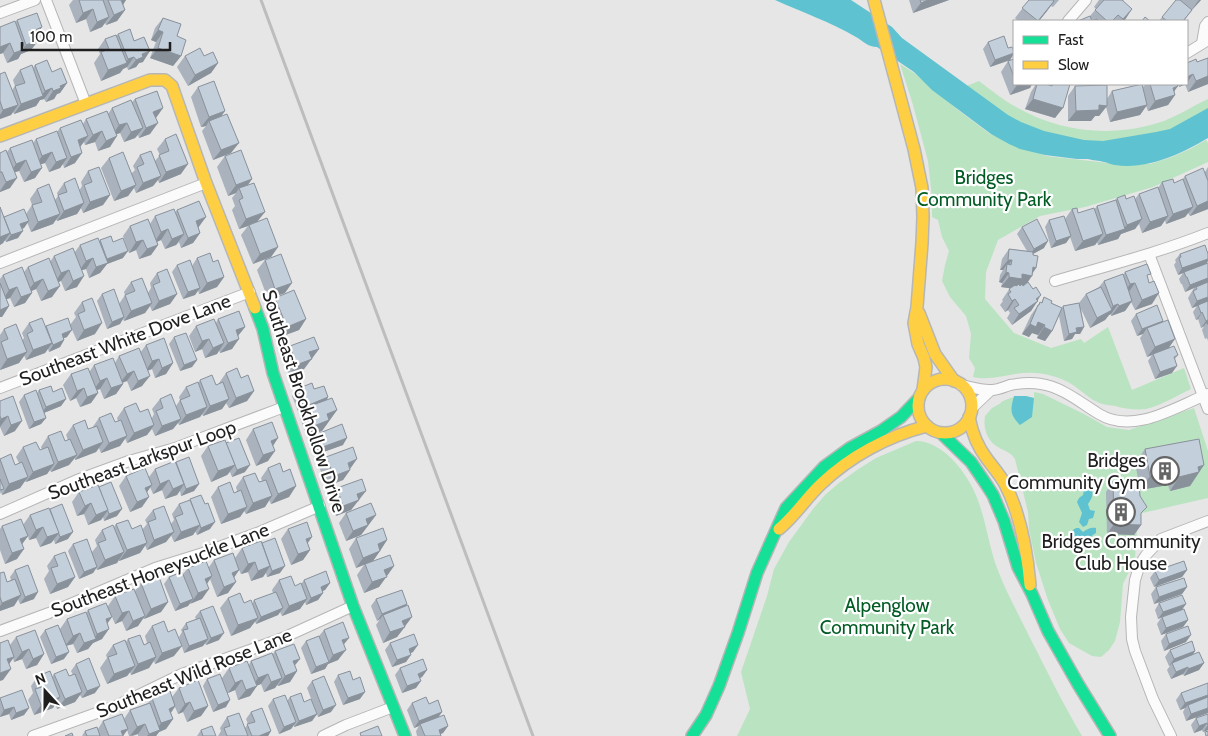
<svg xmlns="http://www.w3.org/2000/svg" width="1208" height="736" font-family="Cabin,sans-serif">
  <rect width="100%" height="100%" fill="#e6e6e6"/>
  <g fill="#bae3c1">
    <path d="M900 64 914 73 958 110 990 134 1046 156 1108 163 1150 164 1172 157 1190 149 1206 140 1208 143V162L1153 187 1085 207 1040 216 998 240 986 272 985 299 1014 333 1051 348 1081 339 1084 343 1108 327 1132 390 1184 368 1191 389C1178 395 1160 406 1146 409 1136 410 1125 409 1115 406 1107 405 1100 404 1093 400 1084 394 1077 387 1068 382 1058 377 1045 373 1034 373 1014 371 993 382 973 377L975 368 969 358 971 334 968 323 966 316 950 297 942 281 945 265 949 251 942 237 938 220 932 217V198L928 161 913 105Z"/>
    <path d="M979 81C991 90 1003 100 1016 107 1061 133 1115 138 1164 121 1179 115 1193 106 1208 99V124L1076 152 954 91Z"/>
    <path d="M1034 392 1043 394 1084 414 1107 427 1129 430 1194 408 1208 451V498L1138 514 1135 559 1123 584 1120 622 1115 641 1109 650 1101 657 1092 656 1069 643 1060 629 1048 600 1036 563 1029 529 1028 512 1015 459C1011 452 1004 451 998 447 987 441 983 428 985 416L992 408 1001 403V402C1014 396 1020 395 1034 398Z"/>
    <path d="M916 441C940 441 961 466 971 485 985 510 987 541 997 568 1006 592 1019 615 1030 638 1047 671 1063 704 1082 736H737L750 709 741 672 767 596 774 569 789 542 813 509 825 495 839 483 857 470 876 458Z"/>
  </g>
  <g fill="#5fc2d1">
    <path d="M775 0H851L892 27 902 38 1008 115 1021 122 1044 131 1084 140 1103 141 1156 132 1170 129 1208 108V138C1181 154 1147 170 1115 165 1111 165 1107 162 1104 162 1098 160 1094 161 1088 159H1077L1045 155 1020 149 1009 144 991 134 932 90 914 72 877 47C868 47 863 41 856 37 830 22 802 12 775 0Z"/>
    <path d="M1014 396H1026L1034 398 1032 417 1020 425C1010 415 1010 410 1014 396Z"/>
    <path d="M1090 484C1094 493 1093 497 1088 504L1090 510 1095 511 1093 518 1089 519 1087 525 1083 527 1079 522 1082 513 1077 502 1079 498 1083 495 1085 486Z"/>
    <path d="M1076 528H1079L1083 532C1087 529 1091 527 1096 528V533C1091 535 1090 540 1085 542L1080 537 1075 538 1072 533 1073 530Z"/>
  </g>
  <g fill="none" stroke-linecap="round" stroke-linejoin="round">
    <defs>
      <g id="street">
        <polyline points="46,0 86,104"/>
        <polyline points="0,13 35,0"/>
        <polyline points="1068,21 1086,0"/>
        <polyline points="1202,43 1205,26 1208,22"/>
        <polyline points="1187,53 1208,40"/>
        <polyline points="1149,254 1208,409"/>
        <polyline points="0,263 206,183"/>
        <path d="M1055 281C1106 266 1158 253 1208 233"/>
        <path d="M961 385C971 387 982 391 992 390 998 390 1004 387 1010 385 1020 383 1031 382 1041 384 1062 387 1081 403 1099 414 1134 435 1175 407 1208 394"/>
        <polyline points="0,388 250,292"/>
        <polyline points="972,408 991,390"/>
        <polyline points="0,514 77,480 129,461 175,448 284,407"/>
        <polyline points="0,631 49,613 155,568 203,553 257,533 320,506"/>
        <polyline points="33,736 116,706 182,674 250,650 285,637 353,606"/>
        <polyline points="323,736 346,725 393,707"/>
        <polyline points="1171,736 1153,699 1135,651 1132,639 1131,617 1135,580 1140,564 1146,555 1161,539 1208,521"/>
      </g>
      <g id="fast">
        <polyline points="255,308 263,329 273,373 353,606 405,736"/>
        <polyline points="941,433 971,462 986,484 993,495 1004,521 1018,567 1032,594 1048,631 1078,684 1110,736"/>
        <polyline points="692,736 706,715 719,686 738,633 757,573 786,508 824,467 850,448 881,431 901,417 919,398"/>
      </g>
      <g id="slow">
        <polyline points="874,0 914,149 922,188 923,217 922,243 917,307 914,323 918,344 924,358 926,367 923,390"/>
        <polyline points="0,136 150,80 165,80 172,86 206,183 255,308"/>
        <polyline points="919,313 935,354 954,381"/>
        <circle cx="945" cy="406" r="27"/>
        <path d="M969 417C972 433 977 446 987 459 993 467 1000 475 1005 484 1021 515 1027 551 1030 585"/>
        <path d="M779 529C795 516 806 498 821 484 850 456 888 436 927 426"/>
      </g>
    </defs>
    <use href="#street" stroke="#b6b6b6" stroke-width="12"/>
    <use href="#fast" stroke="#b6b6b6" stroke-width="14"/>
    <use href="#slow" stroke="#b6b6b6" stroke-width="14"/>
    <use href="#street" stroke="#fbfbfb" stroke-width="10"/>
    <use href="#fast" stroke="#16e098" stroke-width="11"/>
    <use href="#slow" stroke="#ffcf43" stroke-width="11"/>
    <polyline stroke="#bdbdbd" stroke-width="3" points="261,0 533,736"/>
  </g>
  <g fill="#a9b2bd">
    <polygon points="73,0 126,0 122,5 125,10 117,21 106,25 105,23 102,27 90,32 86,19 76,23 69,5"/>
    <polygon points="909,0 949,0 913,13"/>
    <polygon points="1029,0 1059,0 1053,7 1051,6 1039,21 1018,21 1015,18"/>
    <polygon points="1099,0 1124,0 1123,1 1125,20 1124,21 1078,21 1090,16 1096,9 1094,7"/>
    <polygon points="1176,0 1201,0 1192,10 1184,21 1159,21"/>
    <polygon points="163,18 177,36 181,56 173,66 150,58 156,42 151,40 155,28"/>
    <polygon points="17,20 37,35 31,50 21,54 18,59 7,63 3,53 0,54 0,27 15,23"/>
    <polygon points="118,34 143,62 139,63 136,67 128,70 127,67 123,69 120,73 101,81 94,63 100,54 98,49 105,39 117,35"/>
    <polygon points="988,42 1008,48 1014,53 1014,54 1010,60 990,67 983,49"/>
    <polygon points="185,56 204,56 218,63 211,73 188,86 177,67"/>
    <polygon points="1208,58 1208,84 1188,92 1185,84 1179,87 1178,84 1187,84 1187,63 1197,62"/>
    <polygon points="1014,59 1014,84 1032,84 1030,88 1010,95 1001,72 1008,61"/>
    <polygon points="35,65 52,72 67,83 60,93 57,94 54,99 46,102 44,99 40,100 36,106 14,114 13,112 11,115 0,119 0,74 12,90 15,86 13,80 20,70 33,68"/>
    <polygon points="1036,84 1050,85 1050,84 1070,84 1055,118 1025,109 1031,92"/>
    <polygon points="1146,84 1177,84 1174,91 1175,95 1168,105 1148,111 1146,106 1140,115 1110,122 1106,107 1099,116 1095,116 1091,121 1068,121 1068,96 1075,86 1107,99 1112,91 1143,87"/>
    <polygon points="198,87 222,116 231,153 213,160 202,131 206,126 201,127 191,97"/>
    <polygon points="135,99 156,118 150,134 139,138 138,135 135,138 124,142 120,133 116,134 110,147 98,151 95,142 85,145 84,142 80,147 75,163 64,168 63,164 60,168 49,172 45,163 41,164 35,178 24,182 19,171 15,172 10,188 0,192 0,153 7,152 10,148 33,143 36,139 57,132 60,128 83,124 86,119 108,114 112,108 132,102"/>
    <polygon points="165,139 181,174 159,183 158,180 153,186 136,193 134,188 128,196 114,201 101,168 109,158 131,174 135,170 133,166 140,155 155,161 160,155 157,149"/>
    <polygon points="225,156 252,179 248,185 258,221 278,247 271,257 253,264 241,235 248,226 239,229 232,210 235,206 232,198 236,193 228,196 217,167"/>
    <polygon points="1208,167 1208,209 1190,216 1188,213 1185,217 1166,224 1165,220 1161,226 1142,233 1139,224 1135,229 1121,234 1118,239 1098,245 1097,242 1095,245 1075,251 1070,237 1066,243 1051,248 1045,227 1049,220 1065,219 1072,209 1078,213 1094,210 1097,206 1115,200 1117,198 1135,199 1139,194 1158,188 1162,182 1174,183 1182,180 1185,176 1205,172"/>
    <polygon points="88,171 110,195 103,205 83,213 81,208 77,214 57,221 56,219 53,224 31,232 27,222 24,228 22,229 18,238 6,242 5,240 3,243 0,245 0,207 4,217 26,214 32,205 30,199 37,189 55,200 58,196 57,193 64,183 79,191 82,186 81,182"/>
    <polygon points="177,210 198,228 200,233 193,243 181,248 179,242 176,245 165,249 161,240 157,242 158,245 151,255 139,259 136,250 129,253 123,236 130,226 150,224 155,216 175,213"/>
    <polygon points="1022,227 1044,248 1033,254 1036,268 1027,283 1038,301 1031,311 1012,325 1007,318 1010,313 1008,310 1005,312 1000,305 1003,301 1002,300 1010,288 1001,287 1002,283 999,282 1000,275 1003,270 1000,270 1002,259 1009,249 1027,251 1017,234"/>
    <polygon points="99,241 113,242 123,258 107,264 100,273 89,278 86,269 82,270 77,287 65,291 61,281 58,282 52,297 41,301 36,289 32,291 25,303 14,307 10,298 6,299 9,306 2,317 0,317 0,279 3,275 24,272 28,267 50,262 54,256 75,252 80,245"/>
    <polygon points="1180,254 1208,261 1206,264 1208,278 1208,341 1207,338 1205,339 1202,330 1204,326 1201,328 1198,319 1196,320 1193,312 1197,306 1192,308 1188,298 1194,288 1185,292 1182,284 1181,284 1179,279 1183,273 1178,275 1174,265 1176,262 1175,260"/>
    <polygon points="197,258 213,262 224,277 217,287 199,294 198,290 195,295 183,299 172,272 177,265 192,266"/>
    <polygon points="265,260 285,293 268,299 257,270"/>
    <polygon points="1125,272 1148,278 1152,304 1135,310 1131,302 1125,311 1111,316 1111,314 1109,315 1105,320 1090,328 1081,309 1084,327 1080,334 1075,334 1072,339 1064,341 1059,316 1052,331 1045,341 1037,338 1038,335 1032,333 1029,337 1022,334 1031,315 1038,305 1041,303 1044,297 1051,303 1062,308 1063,306 1079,303 1086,294 1099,287 1104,281 1123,275"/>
    <polygon points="157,273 177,294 170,304 152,311 150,306 145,313 124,321 123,319 120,324 107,329 97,301 102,294 119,304 125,295 124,292 131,282 148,293 151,288 150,283"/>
    <polygon points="275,298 306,319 299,330 280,337 268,308"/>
    <polygon points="82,302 95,334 77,341 70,325 76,317 74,313"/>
    <polygon points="1136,314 1162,322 1169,348 1178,355 1175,359 1172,373 1155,379 1148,361 1152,355 1147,357 1140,338 1143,334 1137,336 1131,321"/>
    <polygon points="218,319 245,327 238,336 232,349 220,353 219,350 217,354 205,358 202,349 195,352 189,336 196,326 216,323"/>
    <polygon points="29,323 46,327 46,326 67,337 64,338 64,340 60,347 49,352 48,349 45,353 26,360 24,355 19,363 0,370 0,335 4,329 22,341 24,338 22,333"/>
    <polygon points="174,337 197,360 192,367 180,371 169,344"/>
    <polygon points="146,345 173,363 166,374 155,378 152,369 147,370 142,386 131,391 127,381 122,383 123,384 116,394 104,399 100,389 97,390 98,393 91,403 80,407 76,398 70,401 63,385 71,374 90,371 94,365 115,363 119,356 140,353"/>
    <polygon points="290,346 319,349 304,369 289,375 282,356"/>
    <polygon points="226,373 241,378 254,391 247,401 229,408 226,403 222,409 203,416 202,414 200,417 179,425 178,423 173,429 155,436 152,429 147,435 127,443 125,438 120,446 101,453 99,448 96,452 75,460 75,458 69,465 51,472 50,470 47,474 26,482 25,481 20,488 2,495 1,492 0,494 0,459 15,465 19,463 16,457 23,447 40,450 42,450 41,447 48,436 65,441 68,440 66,435 73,425 88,429 92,428 99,418 115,422 118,421 117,418 124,408 140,412 152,418 154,414 152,409 160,399 176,406 180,400 179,397 186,387 198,383 200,380 216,385 219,384 219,383"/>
    <polygon points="297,389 314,389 328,397 327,400 337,410 322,431 307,436 300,418 304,412 299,414 292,396"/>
    <polygon points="39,390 53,392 66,399 61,406 44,413 46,418 41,424 29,429 19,402 24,395 37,393"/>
    <polygon points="0,401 15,431 4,436 0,427"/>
    <polygon points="253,429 278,438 273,445 268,461 256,466 246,440"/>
    <polygon points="315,435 343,445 315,455 310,442"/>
    <polygon points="226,443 245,472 232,477 230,472 227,475 211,482 201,456 208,446"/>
    <polygon points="1145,449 1199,471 1199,472 1190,486 1170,491 1168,485 1140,490 1139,484 1141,525 1134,535 1107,534 1106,492 1113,481 1139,483 1135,463"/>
    <polygon points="326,457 350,470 343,480 327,486 319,467"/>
    <polygon points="268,468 283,472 296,486 289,497 271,504 269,500 265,507 246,514 244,511 240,517 221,524 211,497 218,487 234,493 237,491 236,487 243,477 259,482 262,481 261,478"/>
    <polygon points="155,469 199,484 194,491 181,496 180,491 177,495 165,499 162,490 153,494 150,487 147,492 142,507 130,512 119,486 126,476 149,477"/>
    <polygon points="337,488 359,501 357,502 351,510 336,516 329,499"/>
    <polygon points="79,492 117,516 104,521 103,517 101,520 88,525 84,514 77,516 72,502"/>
    <polygon points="179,504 210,529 197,535 195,531 193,535 174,542 171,535 166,542 147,550 145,545 140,553 119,561 119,559 117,563 97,570 96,568 93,573 79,579 68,551 73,544 92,552 97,546 95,540 102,530 114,527 116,524 132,529 142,530 147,524 145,520 153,510 171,524 174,520 172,514"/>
    <polygon points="346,513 376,515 361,535 346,541 339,523"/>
    <polygon points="30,515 68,539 55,544 54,540 51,543 40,547 36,538 29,540 28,536 22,544 17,559 5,564 0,550 0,529 2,526 23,525"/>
    <polygon points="288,529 308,544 310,550 303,560 291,565 281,539"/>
    <polygon points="356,538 387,540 373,561 394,566 379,587 364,593 357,575 364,565 356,568 349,549"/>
    <polygon points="262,544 280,573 267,577 266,573 263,577 251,581 248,572 241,574 239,570 234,578 228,593 217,597 210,579 207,583 202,599 190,603 188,606 175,611 164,584 169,577 183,574 188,568 209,567 214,560 235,558 242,548"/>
    <polygon points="54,556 75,577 68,587 50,594 44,579 49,571 47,566"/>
    <polygon points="15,570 34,599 20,604 18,599 14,606 0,611 0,573 7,582 11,580 10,577"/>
    <polygon points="1187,570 1182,577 1154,587 1150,578 1155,571"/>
    <polygon points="279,580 295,586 301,584 304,580 330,583 325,590 322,591 323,593 318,600 306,605 305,602 300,609 282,616 280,612 278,615 256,624 255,621 250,628 231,636 220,608 228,598 244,603 252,604 254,600 273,593 272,590"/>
    <polygon points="141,583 168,602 161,612 144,619 143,618 138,626 126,631 122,621 115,624 110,612 102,639 93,643 88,649 77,653 73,644 66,646 64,659 51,664 40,637 45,630 60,629 67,619 86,613 88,610 108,606 115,596 135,591"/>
    <polygon points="1156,587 1187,587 1182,594 1154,604 1151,594"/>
    <polygon points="376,599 406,606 405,627 397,637 383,643 376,625 380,619 377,621 371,606"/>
    <polygon points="1159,603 1186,604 1181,610 1188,620 1183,627 1161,635 1157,624 1161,618 1158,619 1155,610"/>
    <polygon points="200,611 219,640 206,645 205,643 203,646 184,653 179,637 182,632 181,630 186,623 196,619 195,617"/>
    <polygon points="152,626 174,656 155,664 154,661 149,668 131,675 130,672 127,676 107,684 100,668 107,658 106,655 113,645 126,642 128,639 144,645 147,643 145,636"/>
    <polygon points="324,630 344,645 338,660 328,664 325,669 311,674 301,648 306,641 319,636"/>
    <polygon points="1166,634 1186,642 1164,651 1161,641"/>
    <polygon points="16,637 44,654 37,665 26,669 22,659 14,662 13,658 9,664 3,680 10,645"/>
    <polygon points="390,643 413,652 410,653 406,662 392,667 385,650"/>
    <polygon points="1170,650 1195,651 1193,655 1204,663 1199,670 1184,676 1183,674 1171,679 1167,670 1170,666 1169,666 1165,657"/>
    <polygon points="275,651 295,666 297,671 290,682 278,686 277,685 275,688 264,692 261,684 257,685 250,696 238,700 235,690 228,693 226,707 213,712 203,686 207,679 222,678 229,668 249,665 251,661 273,654"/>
    <polygon points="76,664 95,693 82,698 80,695 75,702 57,709 55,704 53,708 34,715 28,700 33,693 31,686 38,676 52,677 54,674 69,676 73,675 71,671"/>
    <polygon points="400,668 427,670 422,677 420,678 416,688 402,693 395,675"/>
    <polygon points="338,675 360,699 343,705 334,682"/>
    <polygon points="312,681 331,712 318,717 307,688"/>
    <polygon points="179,688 208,706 201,716 187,722 183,712 178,714 175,707 171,713 173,719 166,729 159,732 156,736 138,736 138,734 133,736 129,736 127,730 123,736 82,736 85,731 98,729 103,721 124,719 130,710 148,703 152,698 172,697"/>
    <polygon points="1181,693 1208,713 1186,721 1183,712 1185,708 1180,710 1176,700"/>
    <polygon points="290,697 304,702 317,714 312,721 294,727 294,725 291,729 279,734 268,706 273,699 287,701"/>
    <polygon points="0,698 29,708 24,715 11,720 9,714 0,717"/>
    <polygon points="412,703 429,704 442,712 438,717 448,726 443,733 440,734 441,736 417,736 416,731 419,726 414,728 407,710"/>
    <polygon points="251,712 271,731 268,736 218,736 221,731 220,728 227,717 245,728 248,724 246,719"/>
    <polygon points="1208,714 1208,730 1203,732 1202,730 1194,733 1191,725 1196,718"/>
    <polygon points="201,730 216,736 197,736"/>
  </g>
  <g fill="#89919a">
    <polygon points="119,0 126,0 123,5"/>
    <polygon points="928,0 949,0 913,13 921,3"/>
    <polygon points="1199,0 1201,0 1191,11 1198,1"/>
    <polygon points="1054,1 1047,11 1039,21 1037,21"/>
    <polygon points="93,9 86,19 76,23 83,13"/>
    <polygon points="1132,9 1125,20 1124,21 1121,21"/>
    <polygon points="125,10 117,21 106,25 114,15"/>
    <polygon points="109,17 102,27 90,32 97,22"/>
    <polygon points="42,27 35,37 35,30"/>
    <polygon points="158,30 163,32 156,42 151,40"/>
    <polygon points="39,40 31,50 21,54 18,59 7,63 14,53 23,50 26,45"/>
    <polygon points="10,43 3,53 0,54 0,47"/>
    <polygon points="158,48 181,56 173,66 150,58"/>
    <polygon points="150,51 143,62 139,63 136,67 128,70 136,60 142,54"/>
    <polygon points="1014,53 1010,60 990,67 995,60"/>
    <polygon points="134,57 127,67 123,69 120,73 101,81 108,70 125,64 128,59"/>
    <polygon points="218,63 211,73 188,86 195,75"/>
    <polygon points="1193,74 1187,83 1187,77"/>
    <polygon points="1208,76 1208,84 1188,92 1196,81"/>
    <polygon points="67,83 60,93 57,94 54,99 46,102 53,91 60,86"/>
    <polygon points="1021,84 1032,84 1030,88 1010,95 1017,85"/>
    <polygon points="1182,84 1186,84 1179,87"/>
    <polygon points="1178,86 1171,96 1175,95 1168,105 1148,111 1155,101 1173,88"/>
    <polygon points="52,88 44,99 40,100 36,106 14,114 21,104 41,96 45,91"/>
    <polygon points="1033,99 1063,108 1055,118 1025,109"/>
    <polygon points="18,105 11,115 0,119 0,115 3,110"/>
    <polygon points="1099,105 1107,106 1099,116 1095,116 1091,121 1068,121 1076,111"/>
    <polygon points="1147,105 1140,115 1110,122 1117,112"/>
    <polygon points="163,108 156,118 146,122 153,112"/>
    <polygon points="225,111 218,121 209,121 206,126 201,127 209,117"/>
    <polygon points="127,123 120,133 112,136 119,125"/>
    <polygon points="158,123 150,134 139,138 146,128"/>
    <polygon points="143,128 135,138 124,142 131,132"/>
    <polygon points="102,131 95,142 85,145 93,135"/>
    <polygon points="88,136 80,147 78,140"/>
    <polygon points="117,136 110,147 98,151 106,141"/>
    <polygon points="239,143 231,153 213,160 221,150"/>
    <polygon points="52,152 45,163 35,166 42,156"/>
    <polygon points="82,153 75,163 64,168 71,157"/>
    <polygon points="67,158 60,168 49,172 56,162"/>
    <polygon points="26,160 19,171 9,174 16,164"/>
    <polygon points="188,164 181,174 159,183 166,172"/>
    <polygon points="42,168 35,178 24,182 31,172"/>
    <polygon points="161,176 153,186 136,193 143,183"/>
    <polygon points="17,178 10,188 0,192 0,191 6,182"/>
    <polygon points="252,179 244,190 239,188 236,193 228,196 236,185"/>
    <polygon points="136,185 128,196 114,201 121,191"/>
    <polygon points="110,195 103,205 83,213 90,202"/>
    <polygon points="1208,201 1208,209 1190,216 1197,206"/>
    <polygon points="84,203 77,214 57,221 64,211"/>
    <polygon points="1193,207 1185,217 1166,224 1173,214"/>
    <polygon points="265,212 257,222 249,225 248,226 239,229 246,219"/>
    <polygon points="60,214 53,224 31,232 38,222"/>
    <polygon points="1168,216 1161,226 1142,233 1150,222"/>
    <polygon points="206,217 198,228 196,221"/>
    <polygon points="1142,219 1135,229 1121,234 1118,239 1098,245 1106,235 1123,229 1127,225"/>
    <polygon points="29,221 24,228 15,231 20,224"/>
    <polygon points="168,229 161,240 154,243 161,232"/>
    <polygon points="23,231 18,238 6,242 11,235"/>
    <polygon points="10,233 3,243 0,245 0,237"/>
    <polygon points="200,233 193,243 181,248 188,238"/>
    <polygon points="184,234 176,245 165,249 172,239"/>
    <polygon points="1103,234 1095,245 1075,251 1083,241"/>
    <polygon points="1071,236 1066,243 1051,248 1056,241"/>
    <polygon points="143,240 136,250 129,253 136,242"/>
    <polygon points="1048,241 1044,248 1029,256 1034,249"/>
    <polygon points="158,245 151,255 139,259 147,249"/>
    <polygon points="278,247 271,257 253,264 260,254"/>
    <polygon points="128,251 123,258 107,264 100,273 89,278 96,267 103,265 107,259"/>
    <polygon points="93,258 86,269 79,271 86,261"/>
    <polygon points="1208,259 1208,261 1205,265 1178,275 1182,268"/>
    <polygon points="1008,260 1012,260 1007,267 1007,264 1003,270 1000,270"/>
    <polygon points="1033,267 1036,268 1030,276 1032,276 1025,286 1015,289 1001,287 1009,277 1022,274"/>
    <polygon points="69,270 61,281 54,284 61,273"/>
    <polygon points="1006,272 1009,273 1002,283 999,282"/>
    <polygon points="84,276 77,287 65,291 73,281"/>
    <polygon points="224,277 217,287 199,294 207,283"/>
    <polygon points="1208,278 1208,282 1196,287 1194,288 1185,292 1190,285"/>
    <polygon points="43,279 36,289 26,293 34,283"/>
    <polygon points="292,283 285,293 268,299 275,289"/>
    <polygon points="1135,283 1128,293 1123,295 1130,284"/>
    <polygon points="60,286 52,297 41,301 48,291"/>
    <polygon points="17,287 10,298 2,301 9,290"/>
    <polygon points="200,288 195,295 183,299 188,292"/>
    <polygon points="32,293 25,303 14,307 21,297"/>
    <polygon points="1159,293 1152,304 1135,310 1142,300"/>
    <polygon points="177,294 170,304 152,311 159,301"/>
    <polygon points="1041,295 1031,311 1012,325 1019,314"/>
    <polygon points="1208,297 1208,302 1192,308 1197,301"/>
    <polygon points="1015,299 1008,310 1005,312 1012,301"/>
    <polygon points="1132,301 1125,311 1111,316 1119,306"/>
    <polygon points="152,303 145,313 124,321 131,311"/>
    <polygon points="1118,304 1111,314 1109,315 1105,320 1090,328 1097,318 1109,312 1113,306"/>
    <polygon points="9,306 2,317 0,317 0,310"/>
    <polygon points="1202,312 1198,319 1196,320 1201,313"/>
    <polygon points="124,317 120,324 107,329 112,322"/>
    <polygon points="306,319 299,330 280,337 287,327"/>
    <polygon points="1208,320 1208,325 1206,323 1204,326 1201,328 1206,321"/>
    <polygon points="1163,321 1159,328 1147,328 1143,334 1137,336 1142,329"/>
    <polygon points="1038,322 1045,325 1038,335 1032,333 1029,337 1022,334 1030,324"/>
    <polygon points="102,323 95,334 77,341 84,330"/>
    <polygon points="245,327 237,337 236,330"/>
    <polygon points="1044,327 1052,331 1045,341 1037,338"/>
    <polygon points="1084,327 1080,334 1075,334 1072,339 1064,341 1069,334 1076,328"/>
    <polygon points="72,330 67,337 57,341 62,334"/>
    <polygon points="209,339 202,349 195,352 202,341"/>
    <polygon points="239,339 232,349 220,353 228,343"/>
    <polygon points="1175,339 1168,349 1153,354 1152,355 1147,357 1155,347"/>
    <polygon points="64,340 60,347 49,352 53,345"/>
    <polygon points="52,343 45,353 26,360 33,350"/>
    <polygon points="224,343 217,354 205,358 213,348"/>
    <polygon points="319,349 304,369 289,375 296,365 309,352"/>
    <polygon points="27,352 19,363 0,370 7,359"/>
    <polygon points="159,359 152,369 145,372 152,361"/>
    <polygon points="197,360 192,367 180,371 184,365"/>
    <polygon points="173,363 166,374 155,378 162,368"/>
    <polygon points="1177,366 1172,373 1155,379 1160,372"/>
    <polygon points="134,371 127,381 119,384 127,374"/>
    <polygon points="150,376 142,386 131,391 138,381"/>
    <polygon points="107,378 100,389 93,391 100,381"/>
    <polygon points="123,384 116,394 104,399 111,388"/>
    <polygon points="84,388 76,398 70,401 77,391"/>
    <polygon points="254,391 247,401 229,408 236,398"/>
    <polygon points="98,393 91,403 80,407 87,397"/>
    <polygon points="328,397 324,404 307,407 304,412 299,414 304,407"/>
    <polygon points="66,399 61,406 41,414 46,407"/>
    <polygon points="229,399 222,409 203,416 210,406"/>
    <polygon points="207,407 200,417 179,425 186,415"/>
    <polygon points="337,410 322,431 307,436 314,426 327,414"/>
    <polygon points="8,416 0,427 0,420 1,419"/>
    <polygon points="46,418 41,424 29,429 34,422"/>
    <polygon points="181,419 173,429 155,436 162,426"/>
    <polygon points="22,421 15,431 4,436 11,425"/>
    <polygon points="154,425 147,435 127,443 134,433"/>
    <polygon points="127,436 120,446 101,453 109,443"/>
    <polygon points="278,438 271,449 271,441"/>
    <polygon points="347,438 343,445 315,455 320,448"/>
    <polygon points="103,442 96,452 75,460 83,450"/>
    <polygon points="275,451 268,461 256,466 263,455"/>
    <polygon points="77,455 69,465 51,472 58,462"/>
    <polygon points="357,459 350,469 348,463"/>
    <polygon points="54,464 47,474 26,482 33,472"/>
    <polygon points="235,465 227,475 211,482 218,471"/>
    <polygon points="250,465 245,472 232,477 237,470"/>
    <polygon points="1204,465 1190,486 1170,491 1179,477 1198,467"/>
    <polygon points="350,470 343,480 327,486 334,476"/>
    <polygon points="1178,471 1168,485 1140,490 1150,476"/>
    <polygon points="28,477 20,488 2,495 9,484"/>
    <polygon points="169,480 162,490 153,494 160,484"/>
    <polygon points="184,484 177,495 165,499 173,489"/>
    <polygon points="199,484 194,491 181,496 186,489"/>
    <polygon points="152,485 145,495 145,488"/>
    <polygon points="296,486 289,497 271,504 278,494"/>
    <polygon points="366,491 351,510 336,516 343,506 357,494"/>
    <polygon points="272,496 265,507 246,514 253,503"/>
    <polygon points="149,497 142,507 130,512 137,502"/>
    <polygon points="91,503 84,514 77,516 85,506"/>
    <polygon points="247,507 240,517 221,524 228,514"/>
    <polygon points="122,509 117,516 104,521 109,514"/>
    <polygon points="108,510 101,520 88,525 96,515"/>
    <polygon points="376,515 361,535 346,541 353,531 366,519"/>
    <polygon points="215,522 210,529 197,535 201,528"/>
    <polygon points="1114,524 1141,525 1134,535 1107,534"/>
    <polygon points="200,525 193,535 174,542 181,532"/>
    <polygon points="43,527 36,538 29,540 36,530"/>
    <polygon points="73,532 68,539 55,544 60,537"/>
    <polygon points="174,532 166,542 147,550 154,540"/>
    <polygon points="59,533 51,543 40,547 47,537"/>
    <polygon points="28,536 20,547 20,539"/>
    <polygon points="312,537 305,547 306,539"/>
    <polygon points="387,540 380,551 378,544"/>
    <polygon points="147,543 140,553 119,561 127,550"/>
    <polygon points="24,549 17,559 5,564 12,553"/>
    <polygon points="310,550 303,560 291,565 298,554"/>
    <polygon points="380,551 373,561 356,568 363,558"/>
    <polygon points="124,552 117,563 97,570 105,560"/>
    <polygon points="255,562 248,572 241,574 248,564"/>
    <polygon points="270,566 263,577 251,581 258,571"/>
    <polygon points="285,566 280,573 267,577 272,571"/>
    <polygon points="394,566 379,587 364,593 372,582 384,570"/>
    <polygon points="97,567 93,573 79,579 84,572"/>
    <polygon points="239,570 232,580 232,573"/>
    <polygon points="1187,570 1182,577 1154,587 1159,580"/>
    <polygon points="212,576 205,587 205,579"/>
    <polygon points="75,577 68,587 50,594 57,584"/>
    <polygon points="236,582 228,593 217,597 224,587"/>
    <polygon points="330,583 325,590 316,594 321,587"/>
    <polygon points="1187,587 1182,594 1154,604 1159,597"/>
    <polygon points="209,589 202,599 190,604 198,593"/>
    <polygon points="38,592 34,599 20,604 25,597"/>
    <polygon points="323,593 318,600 306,605 311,598"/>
    <polygon points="21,595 14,606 0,611 0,606 2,603"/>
    <polygon points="193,599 188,606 175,611 180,604"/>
    <polygon points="307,599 300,609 282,616 289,606"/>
    <polygon points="168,602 161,612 144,619 151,609"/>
    <polygon points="407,604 402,611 383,615 380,619 377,621 382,614"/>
    <polygon points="1186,604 1181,611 1162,617 1158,619 1163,612"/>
    <polygon points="283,608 278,615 256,624 261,617"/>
    <polygon points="129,611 122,621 115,624 122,613"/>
    <polygon points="145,616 138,626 126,631 133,621"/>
    <polygon points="112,617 105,627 106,619"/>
    <polygon points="412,617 397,637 383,643 390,632 402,621"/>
    <polygon points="258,618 250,628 231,636 238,625"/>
    <polygon points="1188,620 1183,627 1161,635 1166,628"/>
    <polygon points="109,629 102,639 93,643 88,649 77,653 84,643 93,640 97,634"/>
    <polygon points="80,633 73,644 65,646 73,636"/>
    <polygon points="224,633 219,640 206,645 211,638"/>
    <polygon points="1191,635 1186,642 1164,651 1169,644"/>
    <polygon points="349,638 341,648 342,640"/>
    <polygon points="208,639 203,646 184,653 189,646"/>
    <polygon points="418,645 413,652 404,656 409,649"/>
    <polygon points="182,646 174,656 155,664 162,653"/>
    <polygon points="29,649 22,659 14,662 22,652"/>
    <polygon points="346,650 338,660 328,664 325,669 311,674 316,667 328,663 333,655"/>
    <polygon points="1195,651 1190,658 1172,663 1169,666 1174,659"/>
    <polygon points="69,652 64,659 51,664 56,657"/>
    <polygon points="44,654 37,665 26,669 33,659"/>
    <polygon points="411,655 406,662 392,667 397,660"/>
    <polygon points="14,657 7,667 7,659"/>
    <polygon points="156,657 149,668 131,675 138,664"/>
    <polygon points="300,659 292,669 293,661"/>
    <polygon points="1204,663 1199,670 1184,676 1188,669"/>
    <polygon points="135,666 127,676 107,684 114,674"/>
    <polygon points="1188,667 1183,674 1171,679 1176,672"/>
    <polygon points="11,669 3,680 0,681 0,673"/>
    <polygon points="427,670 422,677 413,681 418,674"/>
    <polygon points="297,671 290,682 278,686 285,676"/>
    <polygon points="268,674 261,684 251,688 258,678"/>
    <polygon points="282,678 275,688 264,692 271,682"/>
    <polygon points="242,680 235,690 228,693 235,683"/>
    <polygon points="421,681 416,688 402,693 407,686"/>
    <polygon points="100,686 95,693 82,698 87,691"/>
    <polygon points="257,686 250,696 238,700 246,690"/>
    <polygon points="82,692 75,702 57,709 65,699"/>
    <polygon points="365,692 360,699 343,705 348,698"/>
    <polygon points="1208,695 1208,700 1188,705 1185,708 1180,710 1185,703"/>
    <polygon points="60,697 53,708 34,715 41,705"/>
    <polygon points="230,700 226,707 213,712 218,705"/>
    <polygon points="190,702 183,712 178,714 185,704"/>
    <polygon points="336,705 331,712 318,717 323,710"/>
    <polygon points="175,706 168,717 169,709"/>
    <polygon points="208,706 201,716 187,722 194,711"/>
    <polygon points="14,707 9,714 0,717 4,710"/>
    <polygon points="29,708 24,715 11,720 16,713"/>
    <polygon points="1208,708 1208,713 1186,721 1191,714"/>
    <polygon points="442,712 437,719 420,724 419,726 414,728 419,721"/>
    <polygon points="317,714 312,721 294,727 299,721"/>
    <polygon points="173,719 166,729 159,732 156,736 147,736 149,734 155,732 161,723"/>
    <polygon points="296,722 291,729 279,734 284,727"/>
    <polygon points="1207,723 1202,730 1194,733 1199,726"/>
    <polygon points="145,724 138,734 130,736 137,727"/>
    <polygon points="1208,725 1208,730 1203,732"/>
    <polygon points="448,726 443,733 436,736 439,730"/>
    <polygon points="128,729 123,736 121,731"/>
    <polygon points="271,731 268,736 259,736"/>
  </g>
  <g fill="#c4cfdc" stroke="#89919a">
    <polygon points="79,0 103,0 109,17 97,22 93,9 83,13"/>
    <polygon points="108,0 121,0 125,10 114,15"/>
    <polygon points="920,0 928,0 921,3"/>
    <polygon points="1029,0 1053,0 1054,1 1038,21 1022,8"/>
    <polygon points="1104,0 1122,0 1132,9 1123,19 1118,15 1112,21 1107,21 1095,10"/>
    <polygon points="1176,0 1180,0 1192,10 1183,21 1167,21 1162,17"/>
    <polygon points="37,13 42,27 35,30 39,40 26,45 17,20"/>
    <polygon points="1090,16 1092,21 1097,19 1099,21 1078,21"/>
    <polygon points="1145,17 1150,21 1142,21"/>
    <polygon points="163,18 181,24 177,36 186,40 181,56 158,48 163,32 158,30"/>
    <polygon points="15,21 25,49 14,53 10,43 0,47 0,27"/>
    <polygon points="130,29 134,41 144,37 150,51 142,54 143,57 136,60 134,57 128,59 118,34"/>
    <polygon points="116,35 127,63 108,70 101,52 109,49 105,39"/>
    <polygon points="1004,36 1008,48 1012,47 1014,51 1014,53 995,60 988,42"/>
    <polygon points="200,48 204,56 213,52 218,63 195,75 185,56"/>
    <polygon points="1208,58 1208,76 1196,81 1193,74 1187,77 1187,63 1196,59 1197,62"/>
    <polygon points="1014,59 1014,77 1008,61"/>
    <polygon points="47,60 52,72 61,68 67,83 60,86 61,88 53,91 52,88 45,91 35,65"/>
    <polygon points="32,65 43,96 21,104 15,86 25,83 20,70"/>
    <polygon points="5,72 18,105 3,110 0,101 0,74"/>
    <polygon points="214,81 225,111 209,117 198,87"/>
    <polygon points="1037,84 1046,84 1052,86 1053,84 1070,84 1063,108 1033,99"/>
    <polygon points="1142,84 1147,105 1117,112 1112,91"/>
    <polygon points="1150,84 1177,84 1178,86 1173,88 1175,95 1155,101"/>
    <polygon points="1107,85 1107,106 1099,105 1099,110 1076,111 1075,86"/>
    <polygon points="157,91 163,108 153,112 158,123 146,128 135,99"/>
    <polygon points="131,100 143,128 131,132 127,123 119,125 112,108"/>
    <polygon points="107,111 117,136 106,141 102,131 93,135 86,119"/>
    <polygon points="227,114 239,143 221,150 209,121"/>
    <polygon points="81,120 88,136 78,140 82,153 71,157 60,128"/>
    <polygon points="57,131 67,158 56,162 52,152 42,156 36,139"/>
    <polygon points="176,134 188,164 166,172 159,155 169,151 165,139"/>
    <polygon points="32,140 42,168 31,172 26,160 16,164 10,148"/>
    <polygon points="6,150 17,178 6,182 2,172 0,172 0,153"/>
    <polygon points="241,150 252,179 236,185 225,156"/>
    <polygon points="151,151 161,176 143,183 137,167 144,164 140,155"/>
    <polygon points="123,152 136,185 121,191 109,158"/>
    <polygon points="99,167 110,195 90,202 84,185 92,182 88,171"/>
    <polygon points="1203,168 1208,181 1208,201 1197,206 1185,176"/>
    <polygon points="75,178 84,203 64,211 58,195 67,192 64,183"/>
    <polygon points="1173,179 1174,183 1183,179 1193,207 1173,214 1162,182"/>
    <polygon points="254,183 265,212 246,219 239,200 243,198 239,188"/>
    <polygon points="49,184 60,214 38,222 32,205 42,202 37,189"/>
    <polygon points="1158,187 1168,216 1150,222 1139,194"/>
    <polygon points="1125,195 1126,199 1134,196 1142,219 1127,225 1117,198"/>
    <polygon points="1116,200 1125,229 1106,235 1097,206"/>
    <polygon points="199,201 206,217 196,221 200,233 188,238 177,210"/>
    <polygon points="0,207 10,233 0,237"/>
    <polygon points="1077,208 1078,213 1094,208 1103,234 1083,241 1072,209"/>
    <polygon points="24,209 29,221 20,224 23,231 11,235 4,217"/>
    <polygon points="174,209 184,234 172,239 168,229 161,232 155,216"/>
    <polygon points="1064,216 1071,236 1056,241 1049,220"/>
    <polygon points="267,218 278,247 260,254 249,225"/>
    <polygon points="148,219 158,245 147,249 143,240 136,242 130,226"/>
    <polygon points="1037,219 1048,241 1034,249 1022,227"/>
    <polygon points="111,236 113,242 123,238 128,251 107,259 100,240"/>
    <polygon points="98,238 108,263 96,267 93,258 86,261 80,245"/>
    <polygon points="1205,245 1208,254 1208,259 1182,268 1179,258 1181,257 1180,254"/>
    <polygon points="73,248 84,276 73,281 69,270 61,273 54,256"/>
    <polygon points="1009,249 1033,252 1033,255 1038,256 1036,268 1033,267 1032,276 1022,274 1022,279 1009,277 1009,273 1006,272 1007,264 1011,265 1012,260 1008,260"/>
    <polygon points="210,253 213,262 218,260 224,277 207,283 197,258"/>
    <polygon points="281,254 292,283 275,289 265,260"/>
    <polygon points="49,258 60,286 48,291 43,279 34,283 28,267"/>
    <polygon points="190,260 200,288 188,292 177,265"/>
    <polygon points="1208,263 1208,278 1190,285 1187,277 1186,277 1184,272"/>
    <polygon points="1147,264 1151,274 1147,275 1149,283 1154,281 1159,293 1142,300 1135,283 1130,284 1125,272"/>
    <polygon points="22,267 32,293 21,297 17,287 9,290 3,275"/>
    <polygon points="167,269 177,294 159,301 153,285 160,282 157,273"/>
    <polygon points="1123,274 1132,301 1119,306 1118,304 1113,306 1104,281"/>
    <polygon points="142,278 152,303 131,311 125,295 135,291 131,282"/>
    <polygon points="1028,282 1033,289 1036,287 1041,295 1036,299 1038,301 1019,314 1014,308 1019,305 1015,299 1012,301 1008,294 1011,292 1009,289 1015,285 1016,286 1019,284 1020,286 1022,284 1023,286"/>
    <polygon points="1208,282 1208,297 1197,301 1193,291 1197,289 1196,287"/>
    <polygon points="0,283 9,306 0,310"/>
    <polygon points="1101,287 1112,310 1097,318 1086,294"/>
    <polygon points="114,289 124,317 112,322 102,294"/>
    <polygon points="294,290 306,319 287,327 275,298"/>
    <polygon points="1044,297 1052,301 1051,303 1062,308 1052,331 1044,327 1045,325 1038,322 1036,327 1030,324 1038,305 1039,305 1040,302 1042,303"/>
    <polygon points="92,298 102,323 84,330 78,314 85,311 82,302"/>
    <polygon points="1208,301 1208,320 1206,321 1202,312 1201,313 1198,305"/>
    <polygon points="1079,303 1084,327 1076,328 1077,332 1069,334 1063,306"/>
    <polygon points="1157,305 1163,321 1142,329 1136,314"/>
    <polygon points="239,311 245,327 236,330 239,339 228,343 218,319"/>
    <polygon points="42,318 52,343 33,350 27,334 33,331 29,323"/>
    <polygon points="68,318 72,330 62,334 64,340 53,345 46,326"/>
    <polygon points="214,319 224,343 213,348 209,339 202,341 196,326"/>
    <polygon points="1168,320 1175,339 1155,347 1147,328"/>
    <polygon points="16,324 27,352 7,359 1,342 8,339 4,329"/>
    <polygon points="186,333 197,360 184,365 174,337"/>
    <polygon points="314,337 319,349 309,352 312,359 296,365 290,346"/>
    <polygon points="164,338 173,363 162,368 159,359 152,361 146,345"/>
    <polygon points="1174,346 1178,355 1174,357 1177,366 1160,372 1153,354"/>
    <polygon points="139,348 150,376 138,381 134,371 127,374 119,356"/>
    <polygon points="113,358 123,384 111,388 107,378 100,381 94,365"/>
    <polygon points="88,368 98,393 87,397 84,388 77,391 71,374"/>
    <polygon points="237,368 241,378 248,375 254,391 236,398 226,373"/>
    <polygon points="212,375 216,385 223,382 229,399 210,406 200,380"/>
    <polygon points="198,382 207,407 186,415 180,400 190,396 186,387"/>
    <polygon points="312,383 314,389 324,386 328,397 304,407 297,389"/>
    <polygon points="51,386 53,392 62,388 66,399 46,407 39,390"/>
    <polygon points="36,390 46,418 34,422 24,395"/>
    <polygon points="171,394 181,419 162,426 156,411 163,408 160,399"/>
    <polygon points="13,396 22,421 11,425 8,416 1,419 0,416 0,401"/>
    <polygon points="332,398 337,410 327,414 329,420 314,426 307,407"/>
    <polygon points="136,403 140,412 148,409 154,425 134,433 124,408"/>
    <polygon points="111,413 115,422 121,420 127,436 109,443 99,418"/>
    <polygon points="85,420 88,429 97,426 103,442 83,450 73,425"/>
    <polygon points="272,422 278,438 271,441 275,451 263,455 253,429"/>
    <polygon points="342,424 347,438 320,448 315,435"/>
    <polygon points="61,431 65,441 70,439 77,455 58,462 48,436"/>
    <polygon points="239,438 250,465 237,470 226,443"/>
    <polygon points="1199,439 1204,465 1198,467 1199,472 1179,477 1178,471 1150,476 1145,449"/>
    <polygon points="225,440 235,465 218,471 208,446"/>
    <polygon points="36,442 40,450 48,447 54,464 33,472 23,447"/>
    <polygon points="353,447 357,459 348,463 350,470 334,476 326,457"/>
    <polygon points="11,454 15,465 22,462 28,477 9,484 0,459"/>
    <polygon points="189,457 199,484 186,489 176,462"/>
    <polygon points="175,461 184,484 173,489 169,480 160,484 155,469"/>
    <polygon points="280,463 283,472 290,469 296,486 278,494 268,468"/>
    <polygon points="145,468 152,485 145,488 149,497 137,502 126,476"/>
    <polygon points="255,473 259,482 266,480 272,496 253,503 243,477"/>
    <polygon points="0,479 4,489 0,490"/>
    <polygon points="362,479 366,491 357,494 359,500 343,506 337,488"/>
    <polygon points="1113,481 1139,483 1140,496 1147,507 1141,513 1141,525 1114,524"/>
    <polygon points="111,482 122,509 109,514 99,487"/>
    <polygon points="230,482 234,493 241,490 247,507 228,514 218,487"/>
    <polygon points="98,485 108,510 96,515 91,503 85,506 79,492"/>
    <polygon points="201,495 205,504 208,503 215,522 201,528 190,499"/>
    <polygon points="190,500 200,525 181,532 175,517 183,514 179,504"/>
    <polygon points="371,503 376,515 366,519 368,525 353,531 346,513"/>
    <polygon points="62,504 73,532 60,537 50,509"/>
    <polygon points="164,506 174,532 154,540 148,522 156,519 153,510"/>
    <polygon points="49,508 59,533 47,537 43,527 36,530 30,515"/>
    <polygon points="21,519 28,536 20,539 24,549 12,553 2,526"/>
    <polygon points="128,520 132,529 141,525 147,543 127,550 116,524"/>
    <polygon points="307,522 312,537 306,539 310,550 298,554 288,529"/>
    <polygon points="113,525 124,552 105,560 98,543 106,540 102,530"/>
    <polygon points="383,528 387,540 378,544 380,551 363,558 356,538"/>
    <polygon points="275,538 285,566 272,571 262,543"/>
    <polygon points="87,539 97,567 84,572 73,544"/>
    <polygon points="261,541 270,566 258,571 255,562 248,564 242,548"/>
    <polygon points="65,552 75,577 57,584 51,568 58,566 54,556"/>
    <polygon points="233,553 239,570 232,573 236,582 224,587 214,560"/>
    <polygon points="390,555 394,566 384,570 387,577 372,582 365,564"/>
    <polygon points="206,561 212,576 205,579 209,589 198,593 188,568"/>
    <polygon points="1184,561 1187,570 1159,580 1155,571"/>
    <polygon points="28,565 38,592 25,597 15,570"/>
    <polygon points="326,571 330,583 321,587 323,593 311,598 304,580"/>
    <polygon points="4,572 7,582 15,579 21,595 2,603 0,597 0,573"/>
    <polygon points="182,572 193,599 180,604 169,577"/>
    <polygon points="291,576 295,586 301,583 307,599 289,606 279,580"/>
    <polygon points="159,577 168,602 151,609 141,583"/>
    <polygon points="1184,578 1187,587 1159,597 1156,587"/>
    <polygon points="134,589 145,616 133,621 129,611 122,613 115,596"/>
    <polygon points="402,590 407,604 382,614 376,599"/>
    <polygon points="276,592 283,608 261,617 254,600"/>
    <polygon points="240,593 244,603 251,600 258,618 238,625 228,598"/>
    <polygon points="1182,595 1186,604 1163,612 1159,603"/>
    <polygon points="106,603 112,617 106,619 109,629 97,634 88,610"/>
    <polygon points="408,605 412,617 402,621 405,627 390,632 383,615"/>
    <polygon points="213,606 224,633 211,638 200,611"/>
    <polygon points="1184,609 1188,620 1166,628 1162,617"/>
    <polygon points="86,612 96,639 84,643 80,633 73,636 67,619"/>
    <polygon points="200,618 208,639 189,646 183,630 188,629 186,623"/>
    <polygon points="164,621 168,632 175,629 182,646 162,653 152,626"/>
    <polygon points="343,622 349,638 342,640 346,650 333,655 324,630"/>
    <polygon points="58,625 69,652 56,657 45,630"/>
    <polygon points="1188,626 1191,635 1169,644 1166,634"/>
    <polygon points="35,630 44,654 33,659 29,649 22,652 16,637"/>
    <polygon points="414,634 418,645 409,649 411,655 397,660 390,643"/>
    <polygon points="140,635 144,645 150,642 156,657 138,664 128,639"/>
    <polygon points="319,636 329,662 316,667 306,641"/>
    <polygon points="8,640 14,657 7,659 11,669 0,673 0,643"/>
    <polygon points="125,640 135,666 114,674 108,657 117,654 113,645"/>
    <polygon points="1192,641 1195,651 1174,659 1170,650"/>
    <polygon points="294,644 300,659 293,661 297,671 285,676 275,651"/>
    <polygon points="1199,652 1204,663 1188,669 1188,667 1176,672 1172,663"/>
    <polygon points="272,653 282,678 271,682 268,674 258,678 251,661"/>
    <polygon points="89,658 100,686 87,691 76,664"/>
    <polygon points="423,659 427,670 418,674 421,681 407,686 400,668"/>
    <polygon points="247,661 257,686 246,690 242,680 235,683 229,668"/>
    <polygon points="66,669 69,676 75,674 82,692 65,699 54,674"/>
    <polygon points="50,671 60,697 41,705 35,689 42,687 38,676"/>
    <polygon points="350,671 353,680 360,677 365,692 348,698 338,675"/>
    <polygon points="220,674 230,700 218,705 207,679"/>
    <polygon points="324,676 336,705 323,710 312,681"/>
    <polygon points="198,680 208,706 194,711 190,702 185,704 179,688"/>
    <polygon points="1208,683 1208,695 1185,703 1181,693"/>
    <polygon points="22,690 29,708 16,713 14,707 4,710 0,698"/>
    <polygon points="170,691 175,706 169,709 173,719 161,723 152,698"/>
    <polygon points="301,693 304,702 311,699 317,714 299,721 290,697"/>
    <polygon points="285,695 296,722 284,727 273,699"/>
    <polygon points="426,697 429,704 438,700 442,712 419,721 412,703"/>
    <polygon points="1208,697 1208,708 1191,714 1188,705"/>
    <polygon points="150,703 160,730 149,734 145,724 137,727 130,710"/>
    <polygon points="262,708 271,731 259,736 252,736 247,724 255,722 251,712"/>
    <polygon points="239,713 248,736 227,736 224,728 230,726 227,717"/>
    <polygon points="122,714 128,729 121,731 123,736 109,736 103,721"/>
    <polygon points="1208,714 1208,725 1207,723 1199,726 1196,718"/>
    <polygon points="444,715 448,726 439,730 441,736 425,736 420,724"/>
    <polygon points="212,726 216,736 203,736 201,730"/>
    <polygon points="378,726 382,736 361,736 360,733"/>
    <polygon points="97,727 100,736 87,736 85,731"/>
    <polygon points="1208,731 1208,736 1206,736 1205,732"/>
    <polygon points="72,733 73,736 65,736"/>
  </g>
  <defs>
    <symbol id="building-ring" viewBox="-11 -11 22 22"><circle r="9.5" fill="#fff" stroke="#656565" stroke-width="1.5"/><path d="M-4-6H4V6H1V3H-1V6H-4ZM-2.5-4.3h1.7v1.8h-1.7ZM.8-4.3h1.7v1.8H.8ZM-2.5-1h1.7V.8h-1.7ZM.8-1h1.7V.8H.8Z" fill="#656565"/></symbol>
  </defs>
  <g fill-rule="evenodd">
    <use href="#building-ring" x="1149" y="455" width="32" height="32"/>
    <use href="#building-ring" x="1105" y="496" width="32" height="32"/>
  </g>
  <g text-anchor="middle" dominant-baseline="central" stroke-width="4.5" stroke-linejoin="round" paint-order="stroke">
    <g font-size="19" fill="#015b23" stroke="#fff">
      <text x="984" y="177">Bridges<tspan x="984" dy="22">Community Park</tspan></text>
      <text x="887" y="605">Alpenglow<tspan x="887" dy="22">Community Park</tspan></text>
    </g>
    <g font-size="19" fill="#1f1f1f" stroke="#fff">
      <text transform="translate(125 340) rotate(-21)">Southeast White Dove Lane</text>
      <text transform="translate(304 401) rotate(72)">Southeast Brookhollow Drive</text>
      <text transform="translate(142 460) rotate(-20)">Southeast Larkspur Loop</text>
      <text transform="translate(160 570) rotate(-21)">Southeast Honeysuckle Lane</text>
      <text transform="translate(194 673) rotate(-22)">Southeast Wild Rose Lane</text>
    </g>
    <g font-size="19" fill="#1f1f1f" stroke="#fff" text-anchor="end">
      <text x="1146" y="460">Bridges<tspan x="1146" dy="22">Community Gym</tspan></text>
      <text x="1121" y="541" text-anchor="middle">Bridges Community<tspan x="1121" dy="22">Club House</tspan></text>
    </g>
  </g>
  <rect x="1013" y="20" width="175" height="65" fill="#ffffff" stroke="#a5a5a5"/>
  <rect x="1023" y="36" width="25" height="8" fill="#16e098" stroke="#a5a5a5"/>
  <text x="1058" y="45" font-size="15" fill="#1f1f1f">Fast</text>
  <rect x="1023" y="61" width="25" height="8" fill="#ffcf43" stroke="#a5a5a5"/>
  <text x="1058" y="70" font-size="15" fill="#1f1f1f">Slow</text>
  <g transform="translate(45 691) rotate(339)" stroke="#ffffff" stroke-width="4" paint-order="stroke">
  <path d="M0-4L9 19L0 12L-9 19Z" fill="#1f1f1f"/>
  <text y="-8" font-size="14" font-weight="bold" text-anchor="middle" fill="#1f1f1f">N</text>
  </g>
  <path d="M22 42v8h148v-8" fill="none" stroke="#1f1f1f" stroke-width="2.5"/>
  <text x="30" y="42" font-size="15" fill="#1f1f1f" stroke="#ffffff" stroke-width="4" paint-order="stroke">100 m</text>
</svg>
